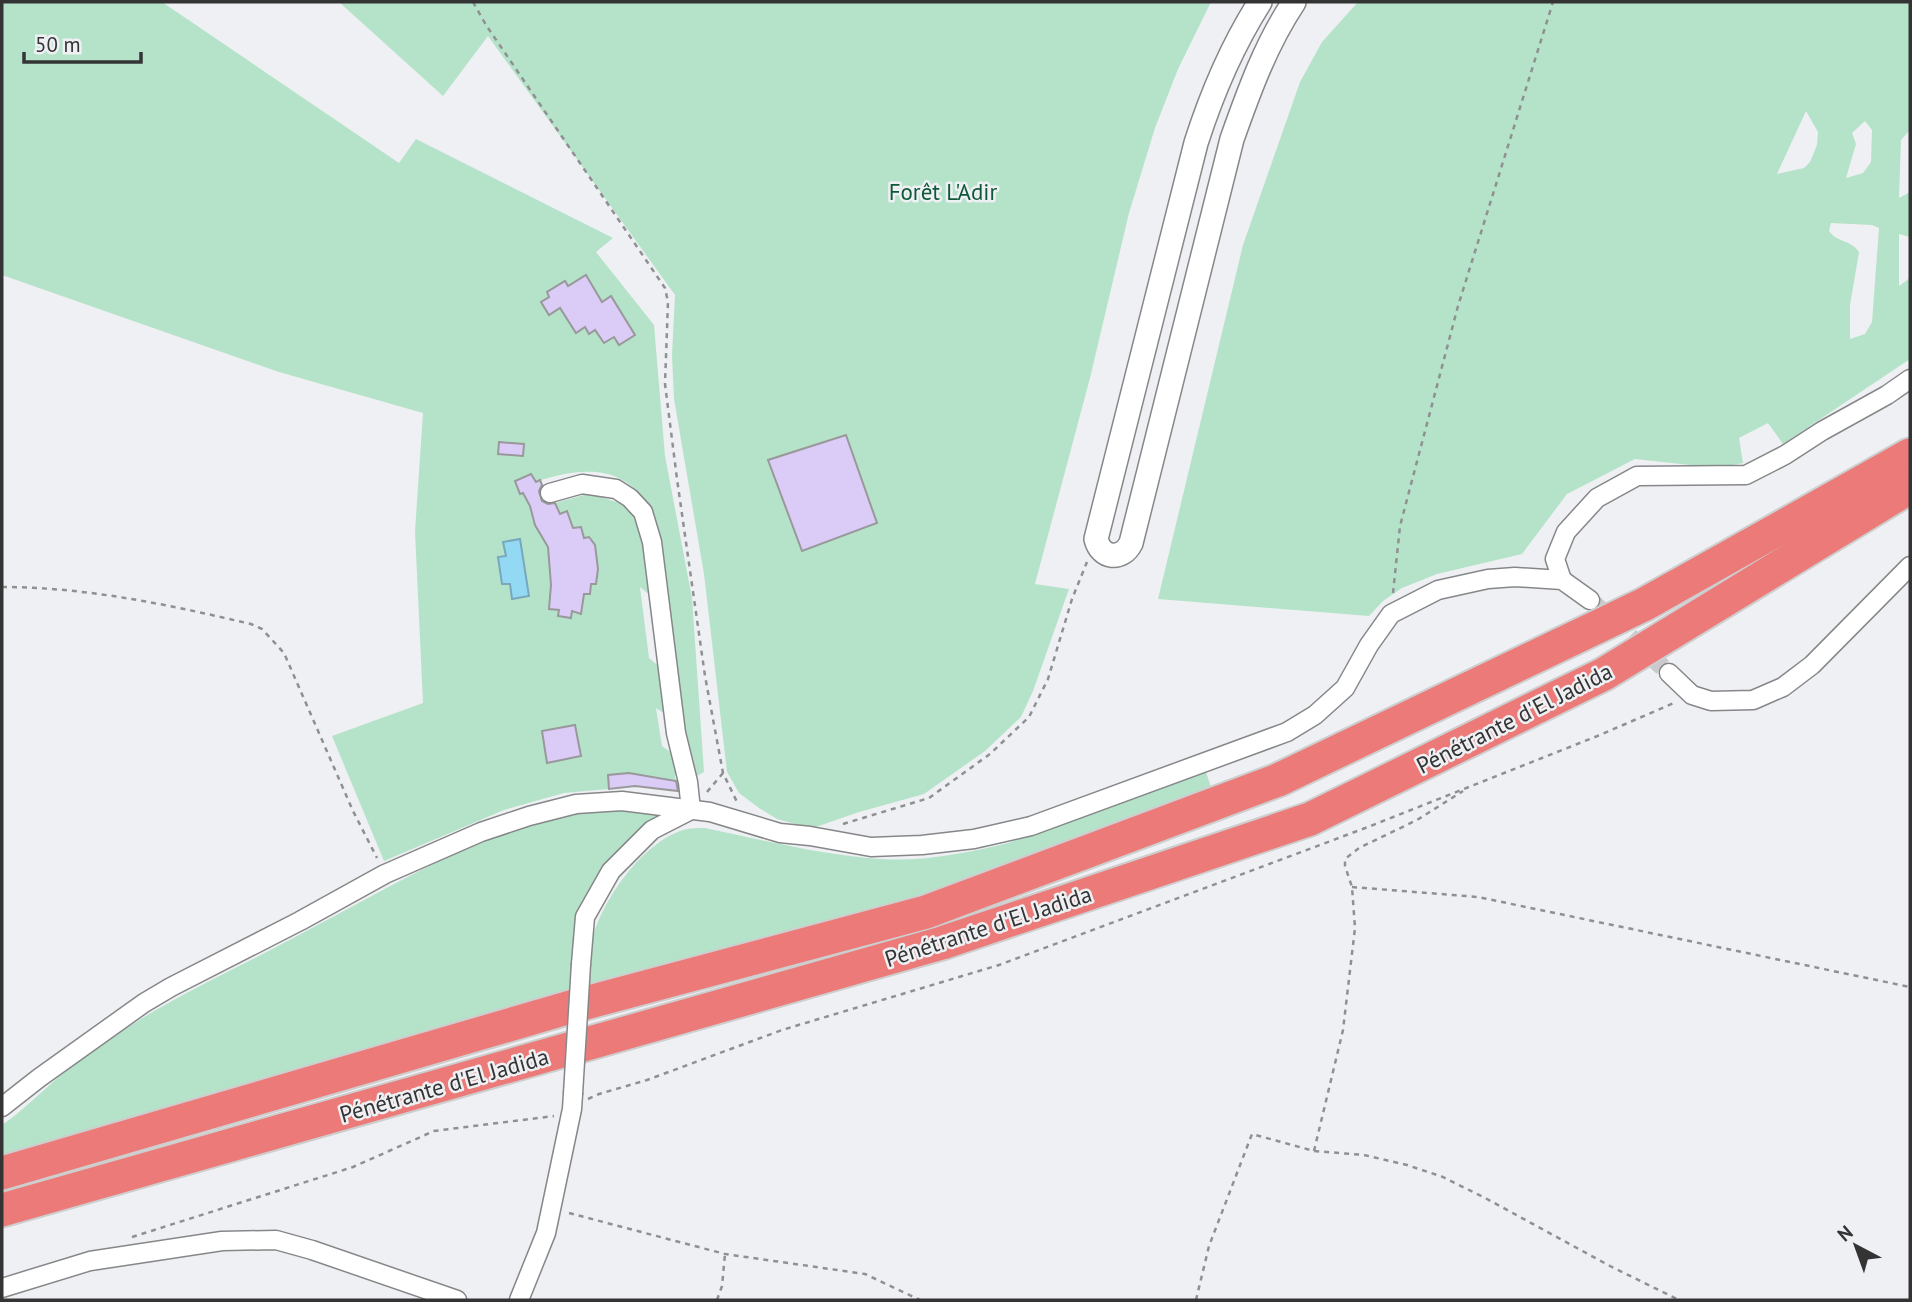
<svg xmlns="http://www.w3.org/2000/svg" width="1912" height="1302" font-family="'PT Sans',sans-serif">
  <rect width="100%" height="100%" fill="#eff0f3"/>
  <g fill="#b5e3c9" fill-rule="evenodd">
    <path d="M2 2H162L399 163 416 139 613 238 596 252 654 325 665 456 692 598 704 772 693 778 683 744 650 510C626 464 584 467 541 480L545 491 549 489 555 503 584 495H595L622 504 630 511 641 525 651 596 640 587 649 658 661 668 667 715 656 708 662 746 676 756 675 778 681 786 673 791 663 789 664 778 629 773 609 789 564 793 504 810 384 861 332 736 423 703 415 531 423 413 279 372 2 275Z"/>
    <polygon points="339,2 1211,2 1178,69 1155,128 1129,213 1090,378 1035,584 1069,589 1033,691 1021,717 985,751 924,794 859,812 816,827 802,826 777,819 759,808 739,793 727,772 704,574 674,399 672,355 675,295 488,36 443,96"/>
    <path d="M1358 2H1910V130L1901 140 1899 198 1910 192V237L1899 234V286L1910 278V359L1783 444 1768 423 1739 438 1743 463 1728 466 1690 465 1635 459 1567 494 1522 554 1437 574 1402 588 1383 601 1369 616 1158 599 1243 245 1300 82 1322 42ZM1806 111 1818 132 1817 145 1810 162 1804 168 1777 174ZM1865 121 1872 130 1871 162 1863 173 1846 178 1856 144 1852 133ZM1831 223 1872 225 1879 228 1872 322 1865 334 1850 339V305L1859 252C1850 239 1837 243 1829 231Z"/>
    <path d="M1206 772 1214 796 962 890 590 995C590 977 588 957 592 940 602 900 642 843 683 830 690 828 698 828 705 828 763 840 821 855 880 859 923 862 967 853 1008 843Z"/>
    <path d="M631 807 662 814 583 905 574 930 569 999 2 1164V1125C21 1112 37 1096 54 1081 76 1062 103 1044 127 1028 181 992 242 966 299 935 406 879 507 814 631 807Z"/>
  </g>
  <polygon fill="#94d9f4" stroke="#77a8bb" stroke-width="2" points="520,539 529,596 512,599 510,584 502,584 498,557 506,556 503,542"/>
  <g fill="#dbcbf7" stroke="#99989b" stroke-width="2">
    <polygon points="586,275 602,302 611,296 635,335 619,345 614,337 604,343 595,330 589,334 585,327 576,333 560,308 549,315 541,302 549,297 547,292 565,281 568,286"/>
    <polygon points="846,435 877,523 802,551 768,460"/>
    <polygon points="499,442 524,444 523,456 498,454"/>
    <polygon points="531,474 536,482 540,480 542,485 539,491 542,501 548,504 555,503 560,514 567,511 573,528 581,527 584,538 589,537 595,545 598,569 596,584 591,584 590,594 584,594 581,614 572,611 571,618 558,616 559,610 549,609 551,585 548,547 535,525 530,506 523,493 520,494 515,481"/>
    <polygon points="575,725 581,756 547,763 542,731"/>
    <polygon points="629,773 676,781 678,791 635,786 609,789 608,775"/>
  </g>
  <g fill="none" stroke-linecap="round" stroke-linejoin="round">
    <polyline stroke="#cacacd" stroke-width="18" stroke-dasharray="18 9" stroke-linecap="butt" points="1590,600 1669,673"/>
    <defs>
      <g id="minor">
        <polyline points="550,493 582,484 616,489 630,498 643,512 652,542 676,733 688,782 691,810 652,830 611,871 585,917 581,964"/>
        <polyline points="1562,580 1555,559 1566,532 1597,498 1637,476 1746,475 1785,455 1822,431 1887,395 1910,379"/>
        <polyline points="1669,673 1692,695 1711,701 1753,700 1783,687 1812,665 1910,566"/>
        <polyline points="2,1107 39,1078 144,1003 171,987 300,921 385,874 481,832 529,816 576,804 622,801 710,812 780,833 810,836 871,847 922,845 974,839 1031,826 1287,732 1315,715 1345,688 1369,645 1391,614 1438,590 1488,579 1515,577 1562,580 1590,600"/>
        <polyline points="2,1288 90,1261 222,1241 276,1240 312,1250 457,1300"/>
        <polyline points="519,1300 546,1233 572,1109 573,1094"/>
      </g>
      <path id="tertiary" d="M1260 2C1232 46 1212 93 1196 143L1096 539C1101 559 1122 561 1131 543L1232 139C1249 91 1266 44 1294 2"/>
      <g id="motorway">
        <polyline points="2,1173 567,1008 926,912 1278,780 1645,604 1910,455"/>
        <polyline points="2,1210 942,943 1310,819 1604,674 1910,487"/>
      </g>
    </defs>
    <use href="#minor" stroke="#868789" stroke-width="21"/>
    <use href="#tertiary" stroke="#868789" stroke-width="26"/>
    <use href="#motorway" stroke="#cececf" stroke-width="37"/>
    <g stroke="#8f9092" stroke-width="2.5" stroke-dasharray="5 5" stroke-linecap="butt">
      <polyline points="473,2 486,25 665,288 668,302 665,384 677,479 705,676 723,773 737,802"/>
      <path d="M2 587C86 587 170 605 251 624L262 629 284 653 353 811 377 858"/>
      <polyline points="1393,593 1400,526 1458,306 1553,2"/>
      <polyline points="707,792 723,773"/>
      <polyline points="843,824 929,798 990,754 1029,717 1048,679 1072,599 1087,562"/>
      <polyline points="1352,887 1478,897 1910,987"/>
      <polyline points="588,1099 599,1094 647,1080 782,1030 999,965 1368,827 1600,735 1676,702"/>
      <polyline points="1314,1151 1343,1030 1355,928 1352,887 1345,866 1345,859 1359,848 1417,820 1463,791"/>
      <polyline points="569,1213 725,1254 865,1274 920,1300"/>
      <polyline points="132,1237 353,1167 434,1131 554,1116"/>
      <polyline points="717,1300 722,1286 725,1254"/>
      <polyline points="1196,1300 1209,1246 1252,1134 1314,1151 1364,1155 1407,1165 1443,1177 1487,1199 1610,1266 1679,1300"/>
    </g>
    <use href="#minor" stroke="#fff" stroke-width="18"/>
    <use href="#tertiary" stroke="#fff" stroke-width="23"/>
    <use href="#motorway" stroke="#eb7a78" stroke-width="33"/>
    <defs>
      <polyline id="minor-bridge" points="573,1094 581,964"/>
    </defs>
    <use href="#minor-bridge" stroke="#868789" stroke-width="21" stroke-linecap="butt"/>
    <use href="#minor-bridge" stroke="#fff" stroke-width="18"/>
  </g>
  <g text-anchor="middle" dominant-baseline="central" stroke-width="5" stroke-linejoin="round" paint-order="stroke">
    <g font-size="23" fill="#0e5839" stroke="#eff0f3">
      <text x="943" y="191">Forêt L'Adir</text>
    </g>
    <g font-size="23" fill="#343435" stroke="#eff0f3">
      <text transform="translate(1514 718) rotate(-27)">Pénétrante d'El Jadida</text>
      <text transform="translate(988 926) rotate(-18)">Pénétrante d'El Jadida</text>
      <text transform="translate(444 1085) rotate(-16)">Pénétrante d'El Jadida</text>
    </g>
  </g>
  <rect width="1912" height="1302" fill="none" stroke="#343435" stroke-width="7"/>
  <g transform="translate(1856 1246) rotate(319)" stroke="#eff0f3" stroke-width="5" paint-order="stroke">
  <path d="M0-5L12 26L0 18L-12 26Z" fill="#343435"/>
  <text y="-10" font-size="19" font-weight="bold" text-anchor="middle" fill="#343435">N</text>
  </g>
  <path d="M24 52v10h117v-10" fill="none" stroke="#343435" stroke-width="3.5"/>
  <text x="35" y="52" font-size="21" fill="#343435" stroke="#eff0f3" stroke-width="5" paint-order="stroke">50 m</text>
</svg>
